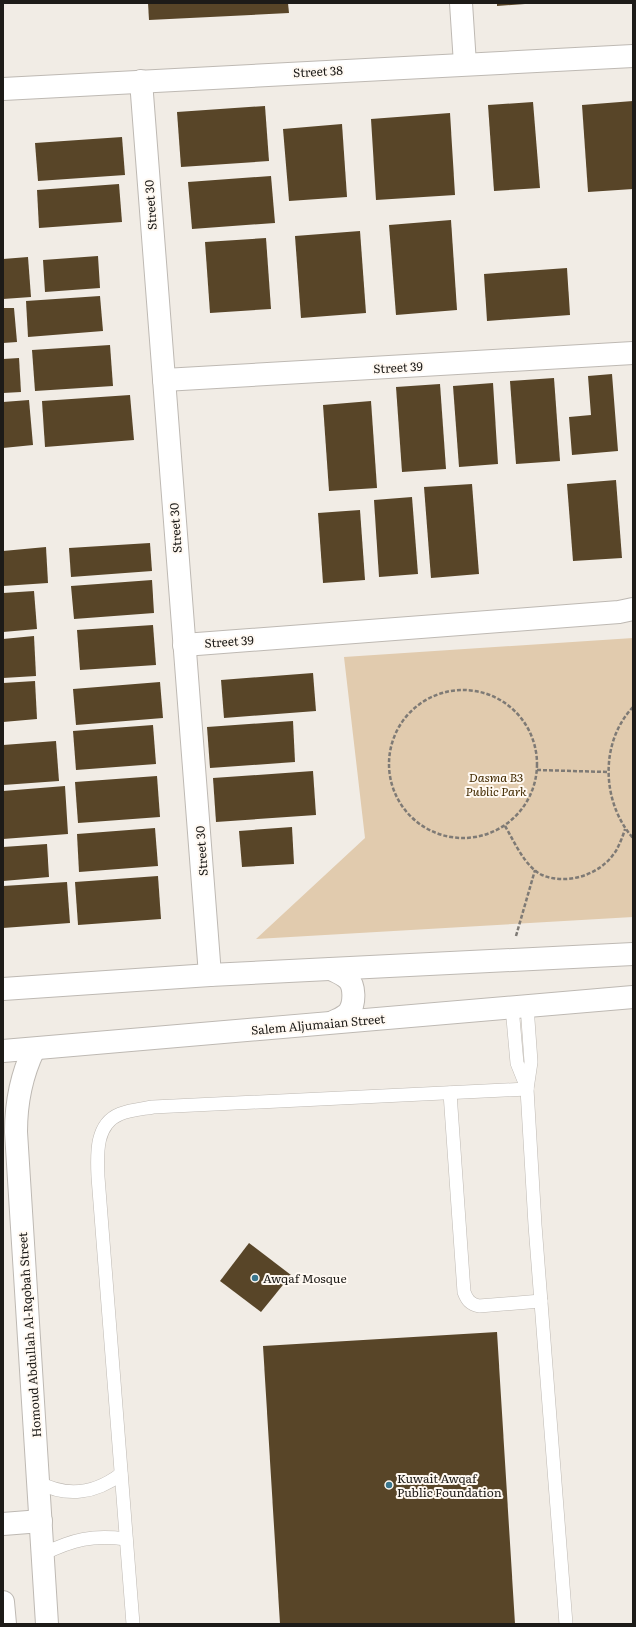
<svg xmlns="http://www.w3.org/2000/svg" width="636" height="1627" font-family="Literata,serif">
  <rect width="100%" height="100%" fill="#f1ece5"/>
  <polygon fill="#e1cbae" points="633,638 633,917 256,939 365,838 344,657"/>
  <g fill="#584528">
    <polygon points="148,3 288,3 289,13 149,20"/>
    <polygon points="497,3 525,3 525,4 497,6"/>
    <polygon points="633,101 633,189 588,192 582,105"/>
    <polygon points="533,102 540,188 494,191 488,105"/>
    <polygon points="265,106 269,161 181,167 177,112"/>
    <polygon points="450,113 455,195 376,200 371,119"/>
    <polygon points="342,124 347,197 289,201 283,129"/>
    <polygon points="122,137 125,175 38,181 35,143"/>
    <polygon points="271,176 275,223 192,229 188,182"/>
    <polygon points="119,184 122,222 39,228 37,190"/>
    <polygon points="451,220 457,310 396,315 389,225"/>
    <polygon points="360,231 366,313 301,318 295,236"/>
    <polygon points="266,238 271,309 210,313 205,242"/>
    <polygon points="98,256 100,288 45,292 43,260"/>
    <polygon points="28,257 31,297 3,299 3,259"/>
    <polygon points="567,268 570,315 487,321 484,274"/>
    <polygon points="100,296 103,331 28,337 26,301"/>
    <polygon points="3,308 14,308 17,342 3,343"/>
    <polygon points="110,345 113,386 35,391 32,350"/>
    <polygon points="19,358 21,392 3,393 3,359"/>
    <polygon points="612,374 618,451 572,455 569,417 591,415 588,376"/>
    <polygon points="554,378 560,461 516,464 510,381"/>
    <polygon points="493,383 498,464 459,467 453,386"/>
    <polygon points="440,384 446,469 402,472 396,387"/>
    <polygon points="130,395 134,440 45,447 42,401"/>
    <polygon points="29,400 33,445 3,448 3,402"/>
    <polygon points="371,401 377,488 329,491 323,405"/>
    <polygon points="616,480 622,558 573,561 567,484"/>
    <polygon points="472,484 479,574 431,578 424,487"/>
    <polygon points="412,497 418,574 379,577 374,500"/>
    <polygon points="360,510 365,580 323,583 318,513"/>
    <polygon points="150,543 152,571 71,577 69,548"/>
    <polygon points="46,547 48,583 3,586 3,551"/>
    <polygon points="152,580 154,613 74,619 71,586"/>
    <polygon points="34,591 37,629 3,632 3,593"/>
    <polygon points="153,625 156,665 80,670 77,630"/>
    <polygon points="34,636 36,676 3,678 3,639"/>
    <polygon points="313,673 316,711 224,718 221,680"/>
    <polygon points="35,681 37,719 3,722 3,683"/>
    <polygon points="160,682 163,718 76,725 73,689"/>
    <polygon points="293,721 295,762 210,768 207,727"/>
    <polygon points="153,725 156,764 76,770 73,731"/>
    <polygon points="56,741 59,781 3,785 3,745"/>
    <polygon points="313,771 316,815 216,822 213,778"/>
    <polygon points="157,776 160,817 78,823 75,782"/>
    <polygon points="65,786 68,834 3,839 3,791"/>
    <polygon points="292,827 294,864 242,867 239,831"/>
    <polygon points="155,828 158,866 79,872 77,834"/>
    <polygon points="47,844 49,877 3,881 3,847"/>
    <polygon points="158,876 161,919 78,925 75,882"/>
    <polygon points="67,882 70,923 3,928 3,886"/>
    <polygon points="249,1243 291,1275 261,1312 220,1281"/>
    <polygon points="497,1332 515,1624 280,1624 263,1346"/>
  </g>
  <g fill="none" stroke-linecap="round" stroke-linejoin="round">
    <defs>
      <g id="lane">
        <polyline points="527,1006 531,1062 527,1089 535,1225 566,1624"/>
        <polyline points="512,1007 517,1063 527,1088"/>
        <path d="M450 1093 464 1292C467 1300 470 1304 479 1306L541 1301"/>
        <path d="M38 1482C67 1498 96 1493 121 1474"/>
        <path d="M43 1554C74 1539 92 1535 126 1539"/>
        <path d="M133 1624 98 1177C97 1155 95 1124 120 1114 130 1110 142 1109 153 1107L527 1089"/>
      </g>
      <g id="street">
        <polyline points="461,3 465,64"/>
        <polyline points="141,81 210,975"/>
        <polyline points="3,89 633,56"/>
        <polyline points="164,380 633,353"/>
        <polyline points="184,645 619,612 633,609"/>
        <polyline points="3,1524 41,1521"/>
      </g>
      <g id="secondary">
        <path d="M331 969C337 972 343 974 348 979 355 986 355 1003 349 1012 345 1017 339 1019 333 1022"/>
        <polyline points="3,989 210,975 633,954"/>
        <path d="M34 1049C21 1076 16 1102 16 1132L47 1624"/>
        <polyline points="3,1051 633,997"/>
        <polyline points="3,1602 5,1624"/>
      </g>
    </defs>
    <use href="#lane" stroke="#beb9b3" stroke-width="14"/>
    <use href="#street" stroke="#beb9b3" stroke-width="24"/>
    <use href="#secondary" stroke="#beb9b3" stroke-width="24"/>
    <g stroke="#7e7a75" stroke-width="2.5" stroke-dasharray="4 2" stroke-linecap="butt">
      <circle cx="463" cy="764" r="74"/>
      <path d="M633 707C599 743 602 803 633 838"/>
      <polyline points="537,770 608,772"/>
      <path d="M505 826C514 841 525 867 542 875 568 886 603 874 617 849 620 843 623 836 625 829"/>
      <polyline points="516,936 535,870"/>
    </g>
    <use href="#lane" stroke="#fff" stroke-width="13"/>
    <use href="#street" stroke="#fff" stroke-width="22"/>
    <use href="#secondary" stroke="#fff" stroke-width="22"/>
  </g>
  <g fill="#3a768d" stroke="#fff9f2" stroke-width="1.5">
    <circle cx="255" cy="1278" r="4"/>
    <circle cx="389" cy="1485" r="4"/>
  </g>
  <g text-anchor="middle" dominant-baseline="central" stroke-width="4" stroke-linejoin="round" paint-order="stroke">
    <g font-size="12" fill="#1d1b18" stroke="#fff9f2">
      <text transform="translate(318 71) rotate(-3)">Street 38</text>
      <text transform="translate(150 205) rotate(-94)">Street 30</text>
      <text transform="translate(398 367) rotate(-3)">Street 39</text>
      <text transform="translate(175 528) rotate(-94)">Street 30</text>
      <text transform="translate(229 641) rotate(-4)">Street 39</text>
      <text transform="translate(201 851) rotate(-94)">Street 30</text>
      <text transform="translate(318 1024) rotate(-5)">Salem Aljumaian Street</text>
      <text transform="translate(29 1335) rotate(-94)">Homoud Abdullah Al-Rqobah Street</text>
    </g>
    <g font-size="12" font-style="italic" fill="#422a00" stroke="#fff9f2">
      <text x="496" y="777">Dasma B3<tspan x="496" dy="14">Public Park</tspan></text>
    </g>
    <g font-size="12" fill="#1d1b18" stroke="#fff9f2" text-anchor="start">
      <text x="263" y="1278">Awqaf Mosque</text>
      <text x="397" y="1478">Kuwait Awqaf<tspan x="397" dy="14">Public Foundation</tspan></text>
    </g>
  </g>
  <rect width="636" height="1627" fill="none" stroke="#1d1b18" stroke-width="8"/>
</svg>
